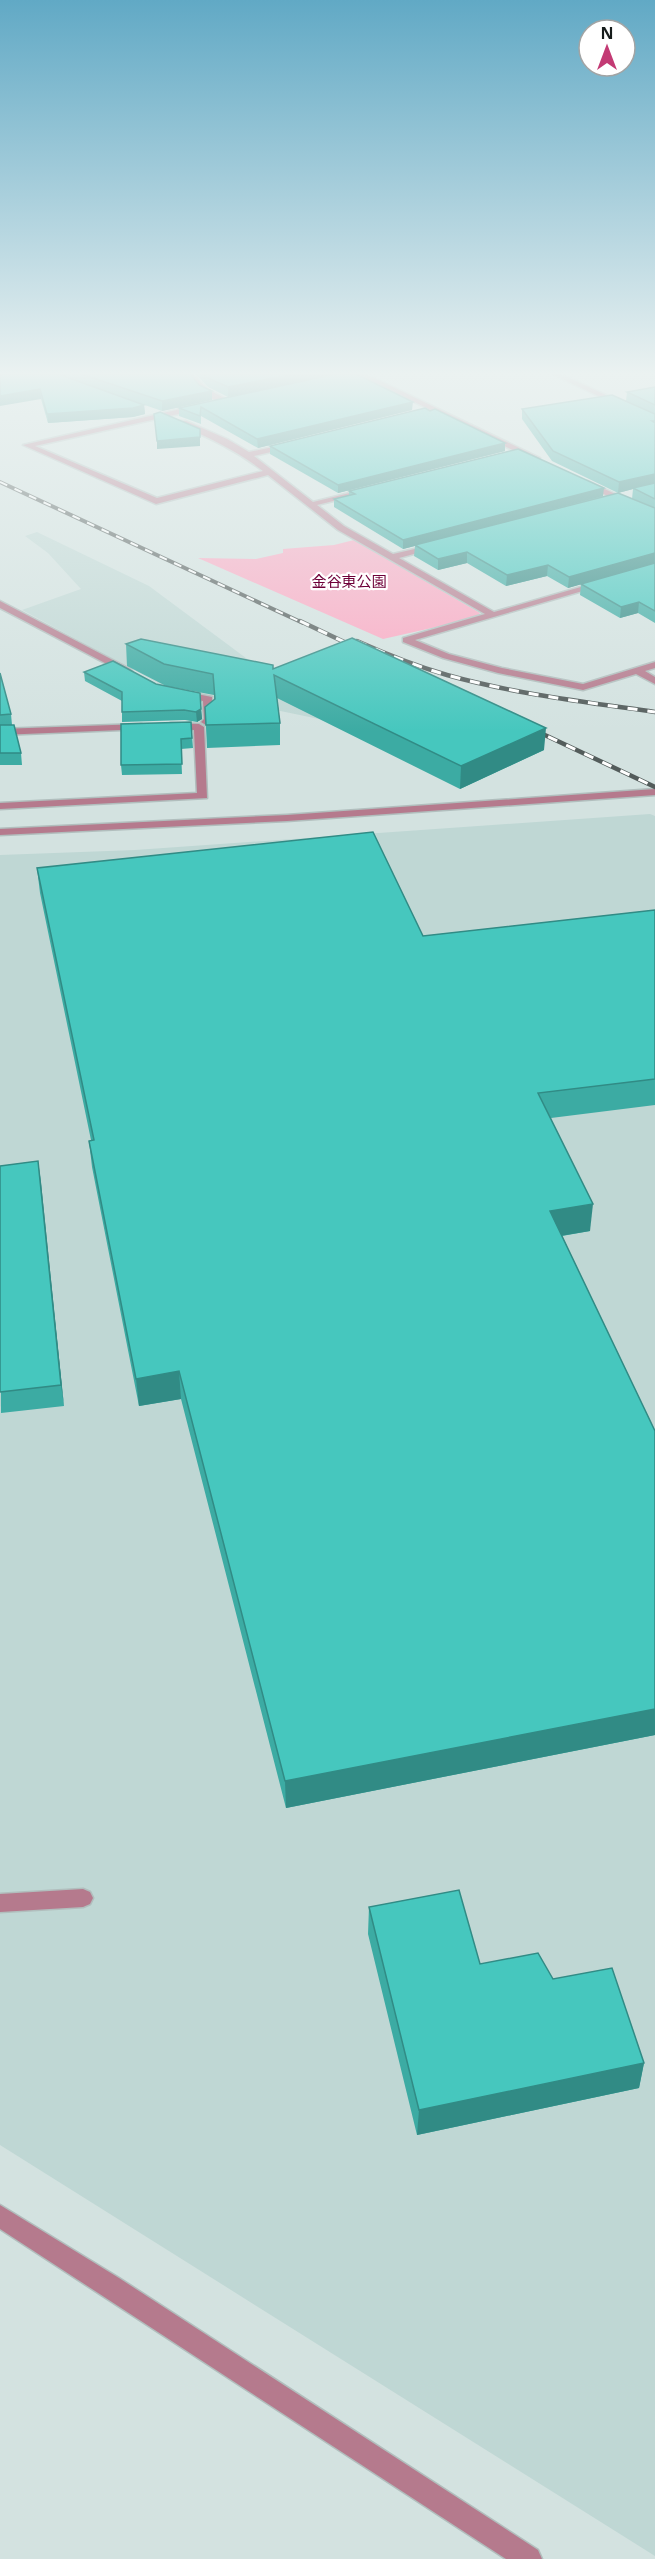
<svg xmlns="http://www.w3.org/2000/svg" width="655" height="2559" font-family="'Open Sans','Noto Sans JP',sans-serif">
  <rect width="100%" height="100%" fill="#d3e2e0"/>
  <g fill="#bfd7d4">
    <polygon points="37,532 149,586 277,681 319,719 165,687 22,610 81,589 48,553 25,536"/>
    <polygon points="650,814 655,816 655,2556 0,2145 0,855 135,850"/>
  </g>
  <polygon fill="#fca7c2" points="354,540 480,613 476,618 383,639 198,558 256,559 283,553 283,549 334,545"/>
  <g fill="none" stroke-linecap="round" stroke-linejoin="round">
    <defs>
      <g id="minor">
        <path d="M186 374H193L207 389 230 401C216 408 193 384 186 374Z"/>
        <polygon points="357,374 366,374 540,458 533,460"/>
        <polygon points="552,374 561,374 655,418 655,423"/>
        <path d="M198 405H201V409L35 446 157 498 263 471C237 451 210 438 180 425V421H186L227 439 249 452 292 443V447L254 456 313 502 370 488V492L317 505 344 526 393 554 436 544V548L399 558 494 612 598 582 603 585 415 640 449 654 502 668 583 684 655 662V668L645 671 655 677V684L636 674 583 690 498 673 443 658 403 642V638L485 614 338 530 268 475 156 504 23 445Z"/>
        <polygon points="588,481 655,513 655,519 585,485 585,481"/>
        <polygon points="0,601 130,669 132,671 124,673 0,608"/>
        <polygon points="182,691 212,697 213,723 206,725 201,722 204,719 203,701 178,696 178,692"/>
        <polygon points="171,723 199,724 204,727 207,798 0,809 0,803 197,793 194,730 167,728 167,724"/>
        <polygon points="141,724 145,725 145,729 0,735 0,729"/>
        <polygon points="655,789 655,795 287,821 0,835 0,829 287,815"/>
        <polygon points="83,1889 90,1892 93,1898 90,1904 83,1907 0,1912 0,1894"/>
        <polygon points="0,2205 119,2278 538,2550 542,2559 506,2559 0,2229"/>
      </g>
    </defs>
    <use href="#minor" stroke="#b1bebd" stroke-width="3"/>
    <use href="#minor" fill="#b57a8d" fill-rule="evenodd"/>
    <defs>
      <polyline id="rail-far1" points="0,482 303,623"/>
      <g id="rail">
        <polyline points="300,621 359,649"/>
        <path d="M357 641C386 654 416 666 447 675 515 694 585 702 655 712"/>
        <polyline points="530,728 655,787"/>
      </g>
    </defs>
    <use href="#rail-far1" stroke="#535c5b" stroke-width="4"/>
    <use href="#rail" stroke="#535c5b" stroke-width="4.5"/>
    <use href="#rail-far1" stroke="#fff" stroke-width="2" stroke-dasharray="8" stroke-linecap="butt"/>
    <use href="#rail" stroke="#fff" stroke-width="3" stroke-dasharray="10" stroke-linecap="butt"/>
  </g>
  <g fill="#3caba3">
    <polygon points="0,374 190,374 199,385 212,391 212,400 162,411 107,392 144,405 145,414 133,417 48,423 41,399"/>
    <polygon points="196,374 356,374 412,410 258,448 201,416 201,424 179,416 179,408 300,382 228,397 208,387"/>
    <polygon points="655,387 655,623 638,613 620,618 580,595 581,584 568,588 547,576 506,586 467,563 438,570 414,556 415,546 403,549 334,507 334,499 349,495 349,491 603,496 632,499 633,489 618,493 552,461 522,419 522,409 626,401 627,392"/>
    <polygon points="505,443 505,451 338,493 270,454 270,446"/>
    <polygon points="126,644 273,669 544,750 460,789 277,698 280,723 280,745 207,748 205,707 214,700 214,695 166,686 127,666"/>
    <polygon points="84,672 200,693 202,719 197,722 185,720 122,722 122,701 85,681"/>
    <polygon points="0,673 11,714 12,725 21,753 22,765 0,765"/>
    <polygon points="191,722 193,748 181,749 182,774 122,775 121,765"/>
    <polygon points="37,868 423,936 655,910 655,1105 551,1118 590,1231 562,1236 655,1431 655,1735 286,1808 181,1399 139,1406 92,1167 89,1141 91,1140 40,893"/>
    <polygon points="38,1161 64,1406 1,1413 0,1166"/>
    <polygon points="369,1907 480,1964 553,1979 644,2063 639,2088 417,2135 368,1934"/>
  </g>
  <g fill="#318b85">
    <polygon points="293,374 337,374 228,397 228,387"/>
    <polygon points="40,389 41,399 0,406 0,396"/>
    <polygon points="212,391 212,400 162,411 162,401"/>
    <polygon points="413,402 412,410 258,448 257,439"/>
    <polygon points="144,405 145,414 133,417 48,423 47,414"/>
    <polygon points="200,429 200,446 157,449 157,441"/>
    <polygon points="505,443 505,451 338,493 338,485"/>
    <polygon points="655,474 655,485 633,488 633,489 618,493 619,482"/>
    <polygon points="604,488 603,496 403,549 403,540"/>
    <polygon points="467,552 467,563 438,570 438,559"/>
    <polygon points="655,553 655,564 568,588 569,577"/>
    <polygon points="548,565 547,576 506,586 507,575"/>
    <polygon points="639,602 638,613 620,618 621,607"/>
    <polygon points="201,709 202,719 197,722 196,712"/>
    <polygon points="546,728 544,750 460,789 461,766"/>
    <polygon points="38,1161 41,1182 64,1406 61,1385"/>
    <polygon points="593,1204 590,1231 548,1238 550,1211"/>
    <polygon points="179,1371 181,1399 139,1406 136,1379"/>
    <polygon points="655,1709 655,1735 286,1808 285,1781"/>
    <polygon points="644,2063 639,2088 417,2135 419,2110"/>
  </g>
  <g fill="#46c7be" stroke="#318b85" stroke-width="1.5">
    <polygon points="0,374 58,374 144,405 133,408 47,414 40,389 0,396"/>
    <polygon points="81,374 190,374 199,385 212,391 162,401"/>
    <polygon points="204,374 293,374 228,387 208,378"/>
    <polygon points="335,374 356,374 413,402 257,439 201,407 200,416 179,408"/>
    <polygon points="655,387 655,405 627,392"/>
    <polygon points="612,395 655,414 655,421 652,421 655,423 655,474 619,482 553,451 522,409"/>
    <polygon points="425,408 430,411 435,409 505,443 338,485 270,446"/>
    <polygon points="160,412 200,429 200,437 157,441 154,414"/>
    <polygon points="518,449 604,488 403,540 334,499 355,494 349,491"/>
    <polygon points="655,483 655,499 633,488"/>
    <polygon points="618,493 655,508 655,553 569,577 548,565 507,575 467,552 438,559 415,545"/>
    <polygon points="655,563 655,611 639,602 621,607 581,584"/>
    <polygon points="352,638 546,728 461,766 274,675 280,723 206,725 205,707 215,699 213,674 164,664 126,644 141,639 273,665 273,669"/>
    <polygon points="113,661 156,684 200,693 201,709 196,712 184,710 122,712 122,692 84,672"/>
    <polygon points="0,673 11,714 0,715"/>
    <polygon points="191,722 192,738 181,739 182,764 121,765 121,724"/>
    <polygon points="0,725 14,725 21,753 0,753"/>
    <polygon points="373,832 423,936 655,910 655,1079 538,1093 593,1204 550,1211 655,1431 655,1709 285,1781 179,1371 136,1379 89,1141 94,1140 37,868"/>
    <polygon points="38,1161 61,1385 0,1392 0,1166"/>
    <polygon points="459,1890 480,1964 538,1953 553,1979 612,1968 644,2063 419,2110 369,1907"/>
  </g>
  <linearGradient id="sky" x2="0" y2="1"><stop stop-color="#61a9c5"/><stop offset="0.51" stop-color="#ebf2f1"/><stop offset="1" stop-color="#ebf2f1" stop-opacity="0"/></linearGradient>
  <rect width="655" height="732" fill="url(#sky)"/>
  <g text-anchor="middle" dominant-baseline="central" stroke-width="4.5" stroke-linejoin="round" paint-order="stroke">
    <g font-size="15" fill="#6e0039" stroke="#fff">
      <text x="349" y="581">金谷東公園</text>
    </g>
  </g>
  <g transform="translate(607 48)"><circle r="28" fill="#ffffff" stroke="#a2a4a4" stroke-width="1.5"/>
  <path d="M0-4.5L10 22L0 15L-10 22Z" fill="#c33a74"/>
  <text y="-9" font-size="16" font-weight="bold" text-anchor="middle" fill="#161c1b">N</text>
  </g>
</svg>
